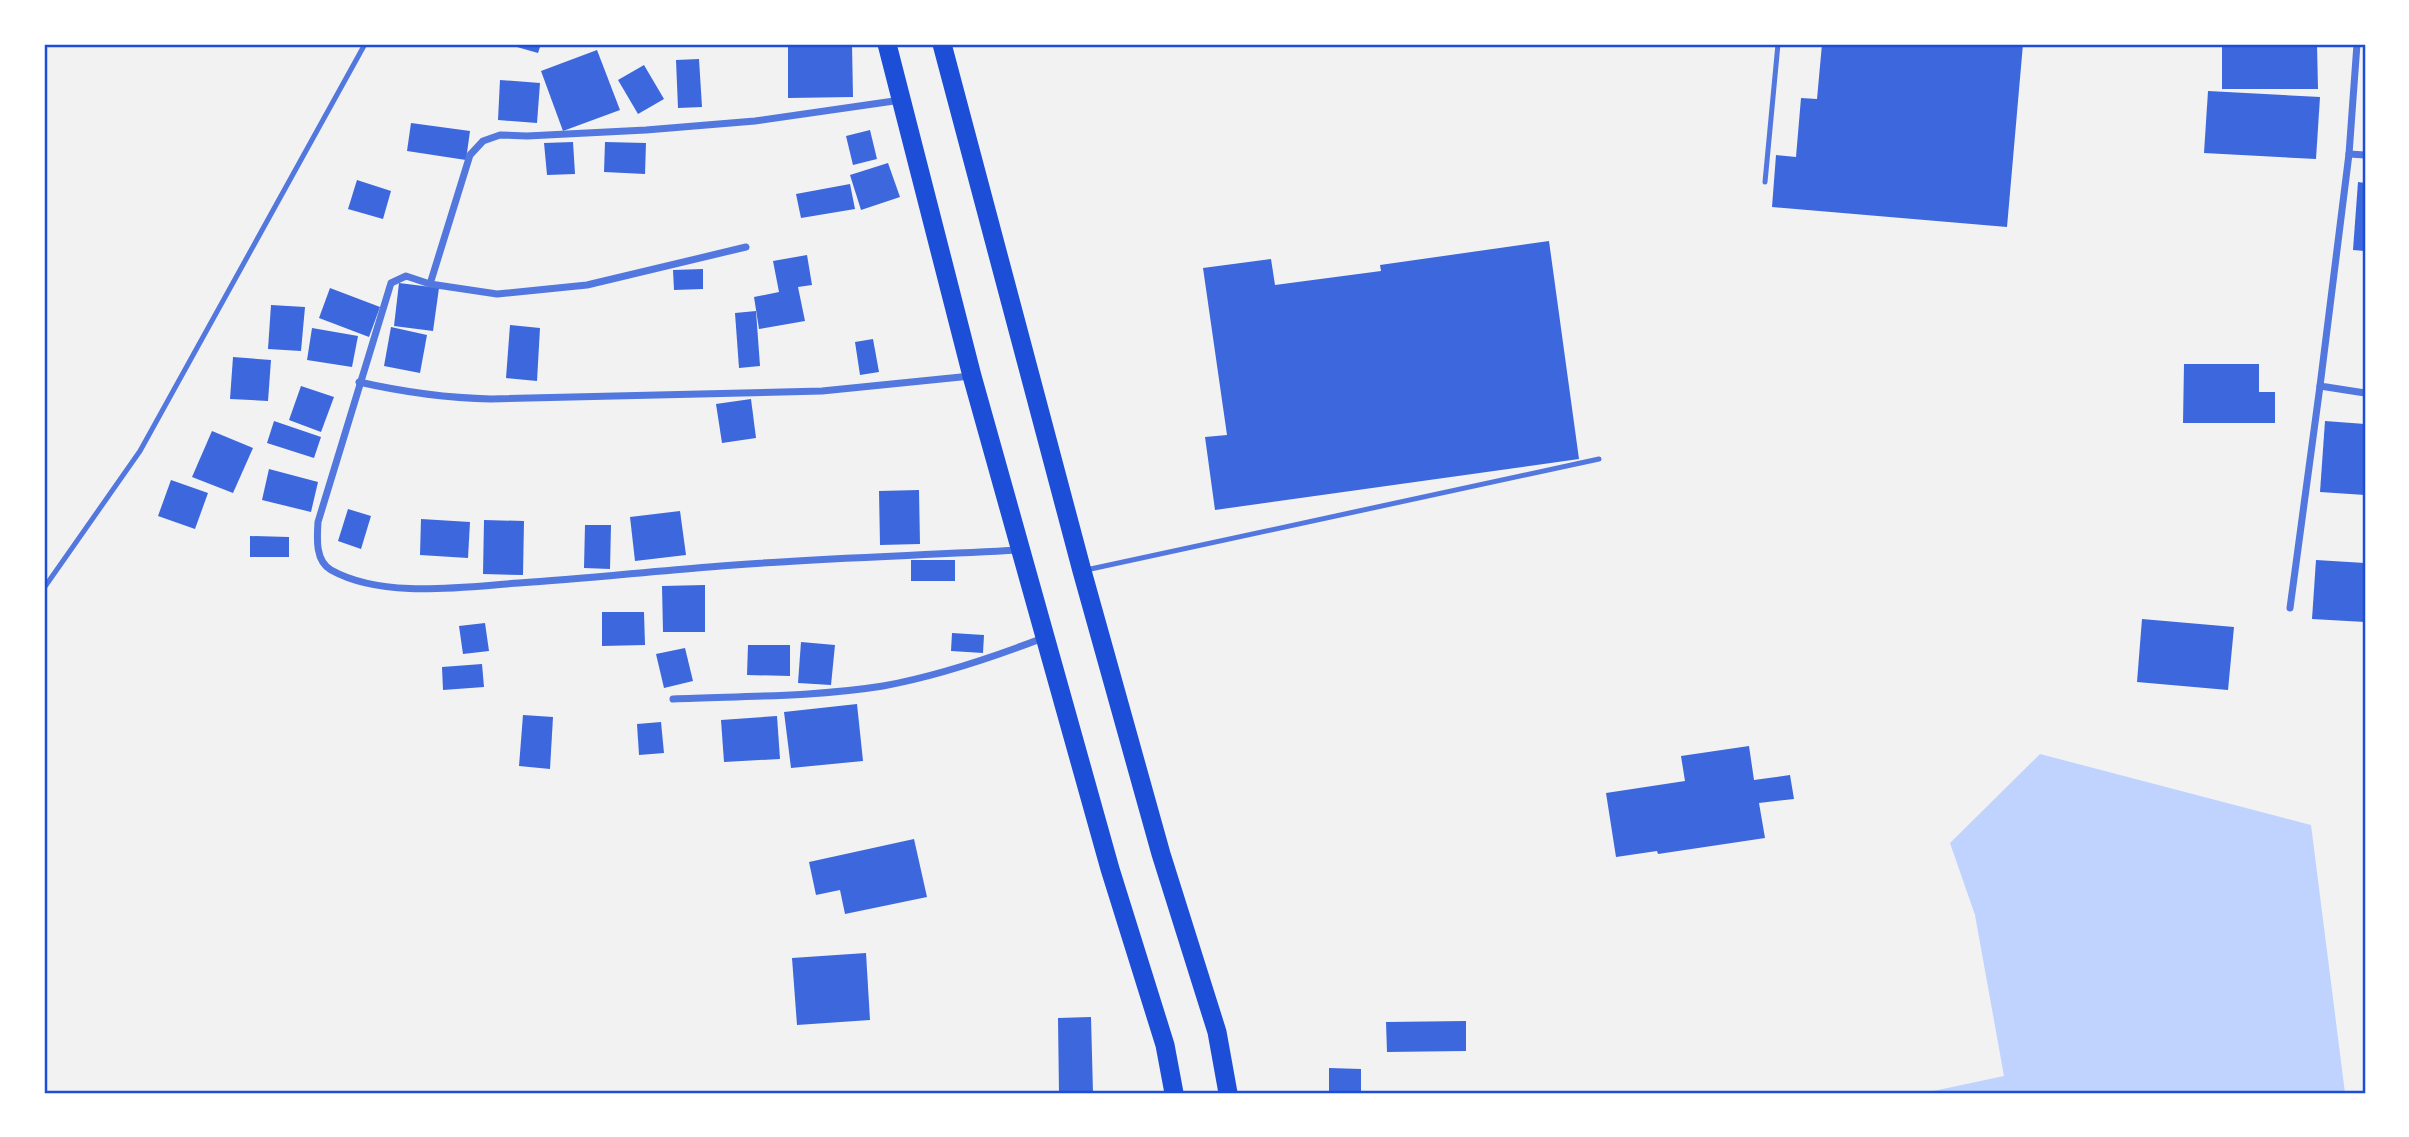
<svg xmlns="http://www.w3.org/2000/svg" width="2409" height="1137" font-family="'DejaVu Sans',sans-serif">
  <rect width="100%" height="100%" fill="#f2f2f2"/>
  <polygon fill="#bfd3fe" points="2040,754 2311,825 2345,1093 1924,1093 2004,1076 1975,915 1950,843"/>
  <g fill="#3d67dc">
    <polygon points="506,44 541,44 538,53"/>
    <polygon points="788,44 852,44 853,97 788,98"/>
    <polygon points="1822,44 2023,44 2007,227 1772,207 1776,155 1796,157 1801,98 1817,99"/>
    <polygon points="2222,44 2317,44 2318,89 2222,89"/>
    <polygon points="597,50 620,110 563,131 541,71"/>
    <polygon points="699,59 702,107 678,108 676,60"/>
    <polygon points="644,65 664,99 638,114 618,80"/>
    <polygon points="500,80 540,83 537,123 498,120"/>
    <polygon points="2208,91 2320,97 2316,159 2204,153"/>
    <polygon points="411,123 470,131 466,160 407,151"/>
    <polygon points="870,130 877,159 853,165 846,136"/>
    <polygon points="573,142 575,174 547,175 544,143"/>
    <polygon points="605,142 646,143 645,174 604,172"/>
    <polygon points="888,163 900,197 861,210 850,175"/>
    <polygon points="357,180 391,191 383,219 348,209"/>
    <polygon points="2358,182 2365,183 2365,251 2353,250"/>
    <polygon points="850,184 855,209 801,218 796,194"/>
    <polygon points="1549,241 1579,459 1215,510 1205,437 1227,435 1203,268 1271,259 1275,285 1381,271 1380,265"/>
    <polygon points="807,255 812,285 798,287 805,321 759,329 754,297 779,292 773,261"/>
    <polygon points="703,269 703,289 674,290 673,270"/>
    <polygon points="399,283 439,288 433,331 394,326"/>
    <polygon points="330,288 380,307 369,337 319,318"/>
    <polygon points="271,305 305,307 301,351 268,349"/>
    <polygon points="756,311 760,366 739,368 735,313"/>
    <polygon points="510,325 540,328 537,381 506,378"/>
    <polygon points="391,327 427,335 420,373 384,366"/>
    <polygon points="312,328 358,336 352,367 307,360"/>
    <polygon points="873,339 879,372 860,375 855,342"/>
    <polygon points="233,357 271,360 268,401 230,399"/>
    <polygon points="2184,364 2259,364 2259,392 2275,392 2275,423 2183,423"/>
    <polygon points="301,386 334,397 321,432 289,420"/>
    <polygon points="751,399 756,438 722,443 716,404"/>
    <polygon points="274,421 321,437 314,458 267,443"/>
    <polygon points="2325,421 2365,424 2365,495 2320,492"/>
    <polygon points="212,431 253,448 233,493 192,477"/>
    <polygon points="269,469 318,482 311,512 262,500"/>
    <polygon points="171,480 208,493 195,529 158,516"/>
    <polygon points="919,490 920,544 880,545 879,491"/>
    <polygon points="348,509 371,516 361,549 338,541"/>
    <polygon points="680,511 686,555 635,561 630,517"/>
    <polygon points="421,519 470,522 468,558 420,555"/>
    <polygon points="484,520 524,521 523,575 483,574"/>
    <polygon points="585,525 611,525 610,569 584,568"/>
    <polygon points="250,536 289,537 289,557 250,557"/>
    <rect x="911" y="560" width="44" height="21"/>
    <polygon points="2316,560 2365,563 2365,622 2312,619"/>
    <polygon points="705,585 705,632 663,632 662,586"/>
    <polygon points="602,612 644,612 645,645 602,646"/>
    <polygon points="2142,619 2234,627 2228,690 2137,682"/>
    <polygon points="485,623 489,651 463,654 459,626"/>
    <polygon points="952,633 984,635 983,653 951,651"/>
    <polygon points="801,642 835,645 831,685 798,683"/>
    <polygon points="748,645 790,645 790,676 747,675"/>
    <polygon points="685,648 693,681 664,688 656,654"/>
    <polygon points="482,664 484,687 443,690 442,667"/>
    <polygon points="857,704 863,761 791,768 784,712"/>
    <polygon points="523,715 553,717 550,769 519,766"/>
    <polygon points="777,716 780,759 724,762 721,720"/>
    <polygon points="661,722 664,753 639,755 637,724"/>
    <polygon points="1749,746 1754,780 1790,775 1794,799 1759,803 1765,838 1658,854 1657,851 1616,857 1606,793 1685,781 1681,756"/>
    <polygon points="914,839 927,897 845,914 840,890 816,895 809,862"/>
    <polygon points="866,953 870,1020 797,1025 792,958"/>
    <polygon points="1091,1017 1093,1093 1059,1093 1058,1018"/>
    <polygon points="1466,1021 1466,1051 1387,1052 1386,1022"/>
    <polygon points="1329,1068 1361,1069 1361,1093 1329,1093"/>
  </g>
  <g fill="none" stroke-linecap="round" stroke-linejoin="round">
    <g stroke="#5277de" stroke-width="5">
      <polyline points="1765,182 1778,44"/>
      <polyline points="1086,570 1599,459"/>
      <polyline points="44,588 140,451 365,44"/>
    </g>
    <g stroke="#5277de" stroke-width="7">
      <polyline points="2357,44 2349,154 2320,386 2365,393"/>
      <polyline points="2349,154 2365,155"/>
      <path d="M746 247 587 285 497 294 430 284 406 276 391 283 318 522C317 538 315 561 331 570 383 599 462 587 519 583 582 579 645 572 709 567 812 558 916 556 1020 550"/>
      <polyline points="430,284 470,155 483,141 500,135 527,136 646,130 755,121 901,100"/>
      <path d="M359 382C403 392 446 398 491 399L822 391 971 376"/>
      <polyline points="2290,608 2320,386"/>
      <path d="M673 699C743 696 814 697 883 686 938 676 991 658 1043 638"/>
    </g>
    <g stroke="#1d4ed8" stroke-width="19">
      <polyline points="887,44 972,376 1110,869 1165,1045 1174,1093"/>
      <polyline points="942,44 1082,571 1161,854 1217,1032 1228,1093"/>
    </g>
  </g>
  <rect width="2409" height="1137" fill="none" stroke="#ffffff" stroke-width="91"/>
  <rect x="46" y="46" width="2318" height="1046" fill="none" stroke="#1d4ed8" stroke-width="2.5"/>
</svg>
